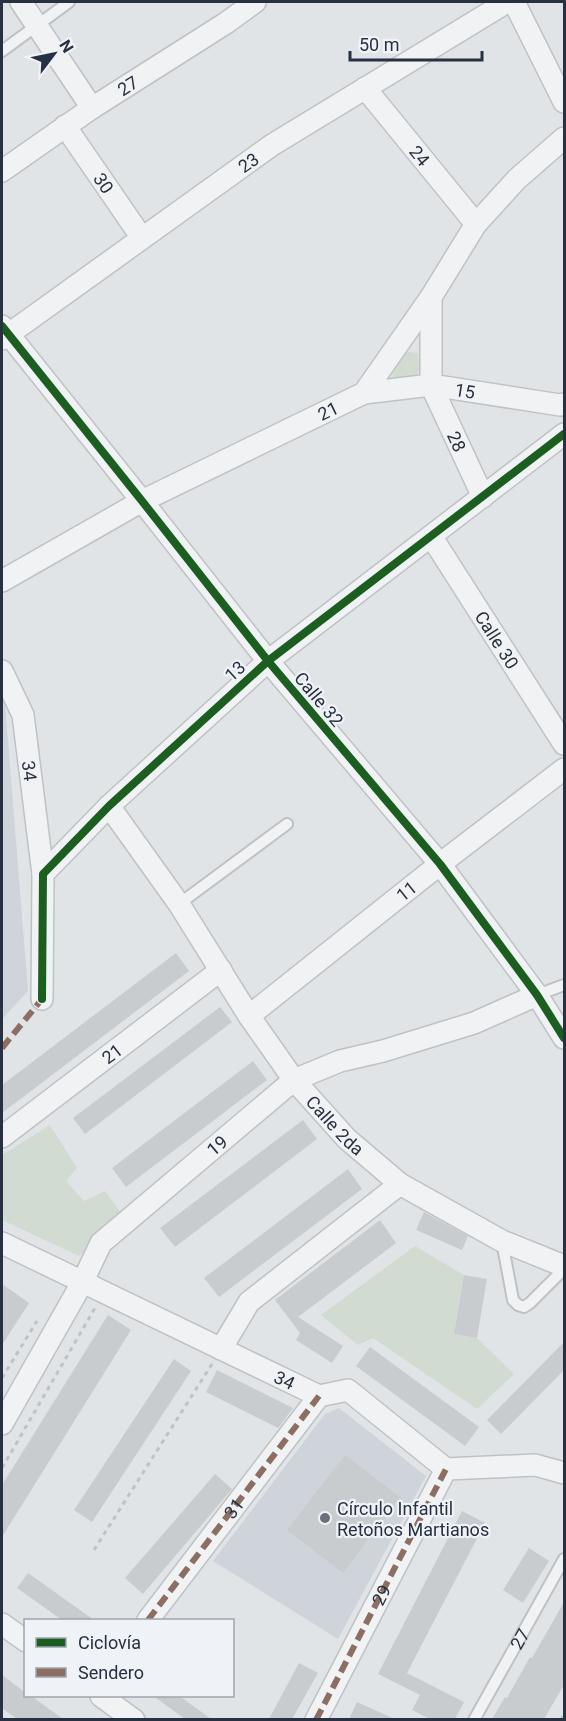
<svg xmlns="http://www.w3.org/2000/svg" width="566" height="1721" font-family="Roboto,sans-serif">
  <rect width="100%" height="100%" fill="#e1e4e7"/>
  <g fill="#cfd3da">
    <polygon points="2,698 5,704 28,991 2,1019"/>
    <polygon points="339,1408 426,1476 338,1639 213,1561 325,1414"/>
  </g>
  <g fill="#d2dbd2">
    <polygon points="402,351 418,353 419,371 412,382 393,377 393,360"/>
    <polygon points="50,1125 77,1168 66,1181 84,1201 105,1191 123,1216 79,1256 2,1220 2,1155"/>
    <polygon points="415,1246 464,1275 454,1334 477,1338 514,1374 477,1409 373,1338 358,1345 321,1315"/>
  </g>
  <g fill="#c9cccf">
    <polygon points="176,953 189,971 2,1113 2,1085"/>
    <polygon points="220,1007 232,1022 85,1134 73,1118"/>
    <polygon points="253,1061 267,1080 126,1187 112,1168"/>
    <polygon points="303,1120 317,1139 175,1247 160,1228"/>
    <polygon points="348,1169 362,1189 219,1297 204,1278"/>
    <polygon points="424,1212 468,1236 462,1250 416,1230"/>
    <polygon points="380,1220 396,1243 298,1317 343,1346 332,1363 296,1340 300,1333 275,1300"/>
    <polygon points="464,1275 487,1279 477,1338 454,1334"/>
    <polygon points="2,1284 29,1303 2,1345"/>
    <polygon points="108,1315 131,1330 2,1537 2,1485"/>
    <polygon points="564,1342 564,1370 501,1434 487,1420"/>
    <polygon points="370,1347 479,1427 465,1446 356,1366"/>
    <polygon points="174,1359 191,1371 92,1522 74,1510"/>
    <polygon points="217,1370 293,1408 278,1428 206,1392"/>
    <polygon points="345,1455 400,1497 343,1573 287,1530"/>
    <polygon points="215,1474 232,1489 143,1594 125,1578"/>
    <polygon points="462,1511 485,1523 407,1673 464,1702 455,1719 430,1719 412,1710 420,1695 378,1674"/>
    <polygon points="529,1548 549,1561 523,1603 503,1590"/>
    <polygon points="28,1573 94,1620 62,1620 17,1588"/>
    <polygon points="564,1602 564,1685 544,1719 492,1719 505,1697 507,1698 530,1657 532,1658"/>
    <polygon points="299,1663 318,1673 292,1719 269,1719"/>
    <polygon points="2,1675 26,1693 26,1695 30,1695 63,1719 17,1719 2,1708"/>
    <polygon points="152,1695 178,1695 211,1719 185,1719"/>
    <polygon points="357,1702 395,1719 349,1719"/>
  </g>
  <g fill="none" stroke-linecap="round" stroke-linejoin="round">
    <defs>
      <g id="service">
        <polyline points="2,51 69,2"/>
        <polyline points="179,904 287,824"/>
        <polyline points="537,995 564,985"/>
        <polyline points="502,1241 513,1300 518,1305 524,1307 530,1303 564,1269"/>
        <path id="s1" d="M474 1720 564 1559"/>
      </g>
      <g id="minor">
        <polyline points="21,2 92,108"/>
        <polyline points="514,2 564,102"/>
        <path id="s2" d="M365 88 476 224"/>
        <path id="s3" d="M65 126 142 238"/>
        <path id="s4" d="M2 171 92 108 226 23 255 2"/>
        <path id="s5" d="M431 297V385L483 497"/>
        <polyline points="2,326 142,501 268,661 440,864 537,995 564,1038"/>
        <path id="s6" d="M2 339 272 145 507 2"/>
        <path id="s7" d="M364 393 431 385 560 405 564 404"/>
        <path id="s8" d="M431 536 564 744"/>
        <path id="s9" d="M2 581 142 501 364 393 431 297 476 224 517 179 564 138"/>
        <path id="s10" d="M2 671 23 715 43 874"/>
        <path id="s11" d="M109 806 179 904 249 1016 294 1080 347 1139 400 1184 502 1241 564 1266"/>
        <polyline points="42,999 43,874 109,806 268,661 564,434"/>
        <path id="s12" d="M249 1016 440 864 564 769"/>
        <path id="s13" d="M2 1137 221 970"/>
        <path id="s14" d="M2 1243 319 1396 348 1390 446 1469 535 1465 564 1473"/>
        <polyline points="221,1349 249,1302 400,1184"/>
        <path id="s15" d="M2 1424 82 1283 101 1243 294 1080 340 1061 383 1051 474 1023 537 995"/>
        <polyline points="148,1620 319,1396"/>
        <polyline points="2,1624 26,1641"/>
        <polyline points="101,1696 134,1720"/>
        <path id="s16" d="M316 1720 446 1469"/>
      </g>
    </defs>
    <use href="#service" stroke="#bfc2c5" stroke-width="14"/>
    <use href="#minor" stroke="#bfc2c5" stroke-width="24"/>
    <g stroke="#c0c2c7" stroke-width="3" stroke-dasharray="4.5 4.5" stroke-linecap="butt">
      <polyline points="2,1378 37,1321"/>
      <polyline points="2,1468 95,1308"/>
      <polyline points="94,1550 212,1364"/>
      <polyline points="561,1720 564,1714"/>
    </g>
    <use href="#service" stroke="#f1f2f3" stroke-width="10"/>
    <use href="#minor" stroke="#f1f2f3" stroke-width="21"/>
    <g stroke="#8d6e63" stroke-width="6" stroke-dasharray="12 6" stroke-linecap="butt">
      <polyline points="2,1048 42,999"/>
      <path id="s17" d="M148 1620 319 1396"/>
      <polyline points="316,1720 446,1469"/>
    </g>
    <defs>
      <g id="cycleway">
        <polyline points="2,326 142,501 268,661 440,864 537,995 564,1038"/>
        <polyline points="42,999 43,874 109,806 268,661 564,434"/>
      </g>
    </defs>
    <use href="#cycleway" stroke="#eff2f6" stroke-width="11"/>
    <use href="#cycleway" stroke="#1b5e20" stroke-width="8"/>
  </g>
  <circle fill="#69707b" stroke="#eff2f6" stroke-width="2" cx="325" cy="1518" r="6"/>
  <g text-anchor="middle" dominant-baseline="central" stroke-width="4.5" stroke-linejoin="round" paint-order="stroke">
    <g font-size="18" fill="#283141" stroke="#eff2f6">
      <text stroke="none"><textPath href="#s4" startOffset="152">27</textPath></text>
      <text stroke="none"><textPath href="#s2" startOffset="87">24</textPath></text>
      <text stroke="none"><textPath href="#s6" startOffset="303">23</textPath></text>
      <text stroke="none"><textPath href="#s3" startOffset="69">30</textPath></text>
      <text stroke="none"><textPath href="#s7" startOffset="102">15</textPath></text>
      <text stroke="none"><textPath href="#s9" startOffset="368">21</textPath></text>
      <text stroke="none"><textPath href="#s5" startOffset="150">28</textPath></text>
      <text stroke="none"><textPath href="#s8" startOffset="123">Calle 30</textPath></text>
      <text transform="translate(235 671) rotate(-42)">13</text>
      <text transform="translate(319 699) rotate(50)">Calle 32</text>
      <text stroke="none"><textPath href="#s10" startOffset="105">34</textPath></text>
      <text stroke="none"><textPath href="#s12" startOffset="201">11</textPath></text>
      <text stroke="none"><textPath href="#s13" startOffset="138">21</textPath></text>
      <text stroke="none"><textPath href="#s11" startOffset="392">Calle 2da</textPath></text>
      <text stroke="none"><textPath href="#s15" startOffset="358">19</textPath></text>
      <text stroke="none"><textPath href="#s14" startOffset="314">34</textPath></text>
      <text stroke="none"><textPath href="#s17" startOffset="141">31</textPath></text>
      <text stroke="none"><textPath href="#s16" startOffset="141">29</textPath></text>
      <text stroke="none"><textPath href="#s1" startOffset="93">27</textPath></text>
    </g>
    <g font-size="18" fill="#283141" stroke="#eff2f6" text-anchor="start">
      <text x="337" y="1508">Círculo Infantil<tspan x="337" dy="21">Retoños Martianos</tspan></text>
    </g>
  </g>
  <rect width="566" height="1721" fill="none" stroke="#283141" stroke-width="6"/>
  <rect x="24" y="1619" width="210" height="78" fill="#eff2f6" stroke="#9fa5ae" stroke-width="1.5"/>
  <rect x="36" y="1638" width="30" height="9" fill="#1b5e20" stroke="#9fa5ae" stroke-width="1.5"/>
  <text x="78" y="1649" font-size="18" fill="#283141">Ciclovía</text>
  <rect x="36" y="1668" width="30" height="9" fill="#8d6e63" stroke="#9fa5ae" stroke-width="1.5"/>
  <text x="78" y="1679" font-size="18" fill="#283141">Sendero</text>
  <g transform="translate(54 54) rotate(58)" stroke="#eff2f6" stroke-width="4.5" paint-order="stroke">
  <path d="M0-4.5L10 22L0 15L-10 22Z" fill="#283141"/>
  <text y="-9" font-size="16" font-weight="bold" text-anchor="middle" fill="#283141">N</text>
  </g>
  <path d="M350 51v9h132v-9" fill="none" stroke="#283141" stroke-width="3"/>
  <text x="359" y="51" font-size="18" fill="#283141" stroke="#eff2f6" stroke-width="4.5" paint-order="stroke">50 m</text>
</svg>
